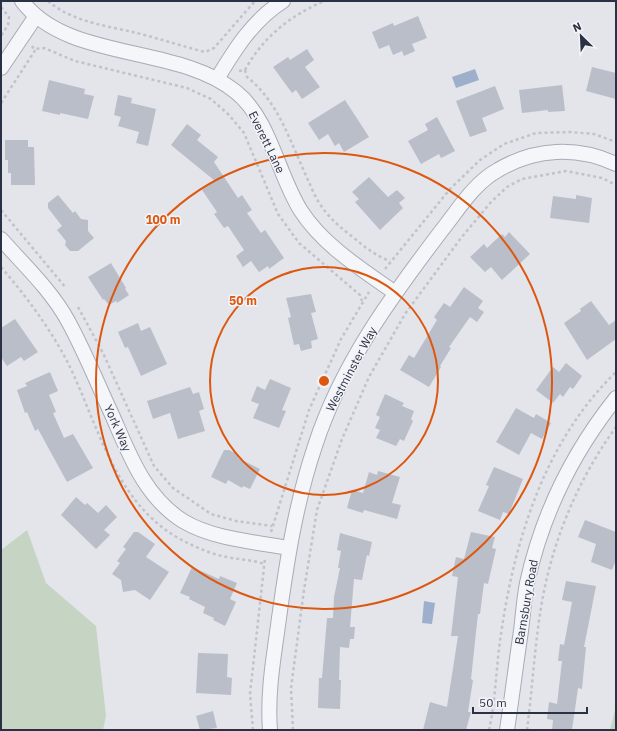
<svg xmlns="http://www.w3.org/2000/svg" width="617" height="731" font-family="'IBM Plex Sans',sans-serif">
  <rect width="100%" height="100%" fill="#e3e5eb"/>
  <g fill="#c6d5c3">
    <polygon points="27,530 46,583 96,626 106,716 103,730 1,730 1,550"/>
    <polygon points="616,706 616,730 610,730"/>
  </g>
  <g fill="#9dafcb">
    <polygon points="475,69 479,80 456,88 452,77"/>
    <polygon points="424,601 435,603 432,624 422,623"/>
  </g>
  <g fill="#babec9">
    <polygon points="418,16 427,38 412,44 415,51 404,56 402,51 393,55 389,45 379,49 372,32 393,23 394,26"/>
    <polygon points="307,49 314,60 305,67 320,87 302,99 296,90 292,93 273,67 288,57 290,60"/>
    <polygon points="592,67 616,73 616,99 586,91"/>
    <polygon points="49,80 85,89 84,94 94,96 88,119 60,113 60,115 42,111"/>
    <polygon points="562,85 565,111 548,112 548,110 522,113 519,90"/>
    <polygon points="495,86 504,109 482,118 487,131 470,137 456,101"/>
    <polygon points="118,95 132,98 131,103 156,109 148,146 136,143 139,132 118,126 121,117 114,115"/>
    <polygon points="345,100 369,137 344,152 339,143 335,146 328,134 319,140 308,123"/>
    <polygon points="437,117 455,151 441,158 439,154 421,164 408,141 428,130 425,124"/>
    <polygon points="187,124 201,135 197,140 218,157 214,162 238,198 242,195 252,210 247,213 261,233 265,230 284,258 269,269 268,266 259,272 251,261 243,267 236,256 244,250 228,226 224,228 214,214 217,212 202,190 215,181 171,145"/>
    <polygon points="5,140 28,140 28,147 34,147 35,185 11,185 11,173 8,173 8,160 5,160"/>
    <polygon points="369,177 388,197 397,190 405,198 399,203 403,208 380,230 355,202 359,199 352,192"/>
    <polygon points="58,195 73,213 75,211 81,219 88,220 88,231 94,238 78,251 70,251 65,245 66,241 57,230 62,226 48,208 48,203"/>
    <polygon points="576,195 592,198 589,223 550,218 553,196 576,199"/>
    <polygon points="509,232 530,254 502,280 491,267 485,272 470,257 484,244 487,248 502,234 505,237"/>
    <polygon points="111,263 126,288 125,289 129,295 117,303 116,301 109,305 104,299 103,300 88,277"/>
    <polygon points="464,287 483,301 478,308 484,312 477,322 470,317 449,347 451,348 440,366 441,367 429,387 400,370 409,355 414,358 437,320 434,317 444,303 450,307"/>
    <polygon points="311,294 316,312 311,313 318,339 311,341 312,348 301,351 299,344 294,345 288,318 291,317 286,298"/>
    <polygon points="591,301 609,325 616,320 616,339 587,360 564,323 581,311 580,309"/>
    <polygon points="15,319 38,352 24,361 21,357 7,366 1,357 1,328"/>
    <polygon points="138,323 141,331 150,327 167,364 141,376 128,347 125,348 118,332"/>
    <polygon points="566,363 582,376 573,389 570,387 563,397 560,394 553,403 536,390 553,367 559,372"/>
    <polygon points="50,372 58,391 49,395 56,412 53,413 64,438 73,434 93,468 67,482 38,429 35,431 27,412 25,413 17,390 27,386 25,383"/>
    <polygon points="270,379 291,388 282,410 286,411 279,428 253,418 259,404 251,401 257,386 265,390"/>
    <polygon points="190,387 193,394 199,392 204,409 199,411 205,431 178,439 170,413 153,419 147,401"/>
    <polygon points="385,394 404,403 402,406 414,411 411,419 413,421 404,441 400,439 396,446 376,438 380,430 375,428 380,417 376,415"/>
    <polygon points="516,408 534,418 536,414 551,423 542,439 531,433 519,455 496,442"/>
    <polygon points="224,450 229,450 239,455 238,458 260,469 250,489 243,486 242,488 228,480 226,484 211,477"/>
    <polygon points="494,467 523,479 509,514 503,512 500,520 478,511 489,486 486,485"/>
    <polygon points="378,471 400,477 392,503 401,505 397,519 364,510 363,513 347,508 352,490 363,493 369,472 377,475"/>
    <polygon points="76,497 85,505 87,503 98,513 106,505 117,517 104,530 110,535 96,549 61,515"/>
    <polygon points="585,520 616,532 616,560 612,570 591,562 596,544 578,537"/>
    <polygon points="134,532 138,532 155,544 146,557 169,572 150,600 135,590 123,592 121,580 112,574 120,563 117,561 126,549 123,547"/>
    <polygon points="471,532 495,537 492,548 496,549 488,584 484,583 480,614 478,614 471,679 473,680 468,712 471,712 466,730 423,730 430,702 447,707 458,636 451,636 458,577 452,576 456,557 464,559"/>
    <polygon points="340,533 372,542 369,556 367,555 362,580 354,579 350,627 355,627 354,639 350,639 349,648 340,647 339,680 341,680 340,709 318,708 319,678 322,678 327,618 333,618 334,597 340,568 338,568 341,551 337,550"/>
    <polygon points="192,567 219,579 220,576 237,583 230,599 236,602 225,626 213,620 214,618 203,613 205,607 189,599 190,597 180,593"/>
    <polygon points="566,581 596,586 584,647 586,647 582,689 578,688 572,730 552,730 553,720 547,719 549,702 557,704 562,661 558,661 560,644 564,645 572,602 562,600"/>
    <polygon points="198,653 228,654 227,677 232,678 231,695 196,693"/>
    <polygon points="213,711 217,728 200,730 196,716"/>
  </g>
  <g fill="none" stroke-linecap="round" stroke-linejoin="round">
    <defs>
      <g id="street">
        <path d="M22 1C68 62 178 44 236 92 270 119 278 175 301 211 323 245 361 269 394 292"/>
        <polyline points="1,68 36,16"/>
        <path d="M217 79C235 49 253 20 283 1"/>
        <path d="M1 239C24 265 51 290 68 321 85 352 98 385 113 417 130 456 145 497 183 521 213 539 255 542 289 548"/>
        <path d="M270 730C267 692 274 656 279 618 287 560 296 502 315 446 341 365 391 297 442 230 458 210 474 183 498 170 535 148 577 146 616 164"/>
        <path d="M507 730C512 697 516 664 521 631 523 615 524 598 527 583 542 515 573 452 616 398"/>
      </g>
    </defs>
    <use href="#street" stroke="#a8abb6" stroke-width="16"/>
    <g stroke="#c0c3ca" stroke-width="2.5" stroke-dasharray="3 3" stroke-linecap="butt">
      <path d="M48 1C72 22 108 26 137 33 160 39 182 46 205 52L214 48 255 1"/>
      <polyline points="1,7 9,17 8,25 1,36"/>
      <polyline points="32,46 34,49 44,48 75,61 187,88 211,99 229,115 244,133 278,214 299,243 360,295 362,301"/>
      <path d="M245 70 247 77C280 103 291 145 309 182 312 189 315 197 320 204 329 218 341 228 354 238 366 248 376 256 390 261"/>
      <path d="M239 71 245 70C263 37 290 16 324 1"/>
      <polyline points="1,103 36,49"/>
      <polyline points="1,210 66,288"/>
      <path d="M1 267C26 296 49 327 67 361 98 423 113 500 178 538 195 547 212 555 232 558 243 560 254 560 264 564"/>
      <polyline points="385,269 450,189 480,160 504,144 536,133 570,132 594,134 616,142"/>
      <polyline points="78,307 103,353 154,466 173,488 211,514 236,521 272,526"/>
      <polyline points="271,532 309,410 341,339 369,292"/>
      <polyline points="253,730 250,694 265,558"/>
      <polyline points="293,730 291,688 304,590 317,510 342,439 369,377 405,314 461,238 491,202 507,187 522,179 566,171 602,178 616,185"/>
      <path d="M489 730C496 699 496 665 501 634 515 538 545 441 616 372"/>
      <path d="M527 730C533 684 535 636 544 591 556 532 581 475 616 427"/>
    </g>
    <use href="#street" stroke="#f5f6f9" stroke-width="14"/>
  </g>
  <g fill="none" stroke="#de570f" stroke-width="2">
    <circle cx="324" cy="381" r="114"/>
    <circle cx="324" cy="381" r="228"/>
  </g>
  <g text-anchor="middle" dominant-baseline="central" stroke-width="3" stroke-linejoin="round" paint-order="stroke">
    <g font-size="12" fill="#2a3144" stroke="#f2f4f8">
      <text transform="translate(267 142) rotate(64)">Everett Lane</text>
      <text transform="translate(351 369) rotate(-62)">Westminster Way</text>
      <text transform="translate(118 428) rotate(66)">York Way</text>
      <text transform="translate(526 602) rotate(-80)">Barnsbury Road</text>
    </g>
  </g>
  <circle cx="324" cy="381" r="6" fill="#de570f" stroke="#f2f4f8" stroke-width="2"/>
  <g font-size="12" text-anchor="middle" font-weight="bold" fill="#de570f" stroke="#f2f4f8" stroke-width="3" stroke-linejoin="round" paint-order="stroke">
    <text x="163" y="224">100 m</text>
    <text x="243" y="305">50 m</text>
  </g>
  <rect width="617" height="731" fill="none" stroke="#2a3144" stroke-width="4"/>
  <g transform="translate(581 36) rotate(336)" stroke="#f2f4f8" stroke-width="3" paint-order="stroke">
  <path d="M0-3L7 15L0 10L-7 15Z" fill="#2a3144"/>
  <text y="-6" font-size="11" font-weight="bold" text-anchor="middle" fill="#2a3144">N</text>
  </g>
  <path d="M473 707v6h114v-6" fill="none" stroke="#2a3144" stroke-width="2"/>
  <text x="479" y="707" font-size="12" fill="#2a3144" stroke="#f2f4f8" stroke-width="3" paint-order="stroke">50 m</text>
</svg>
